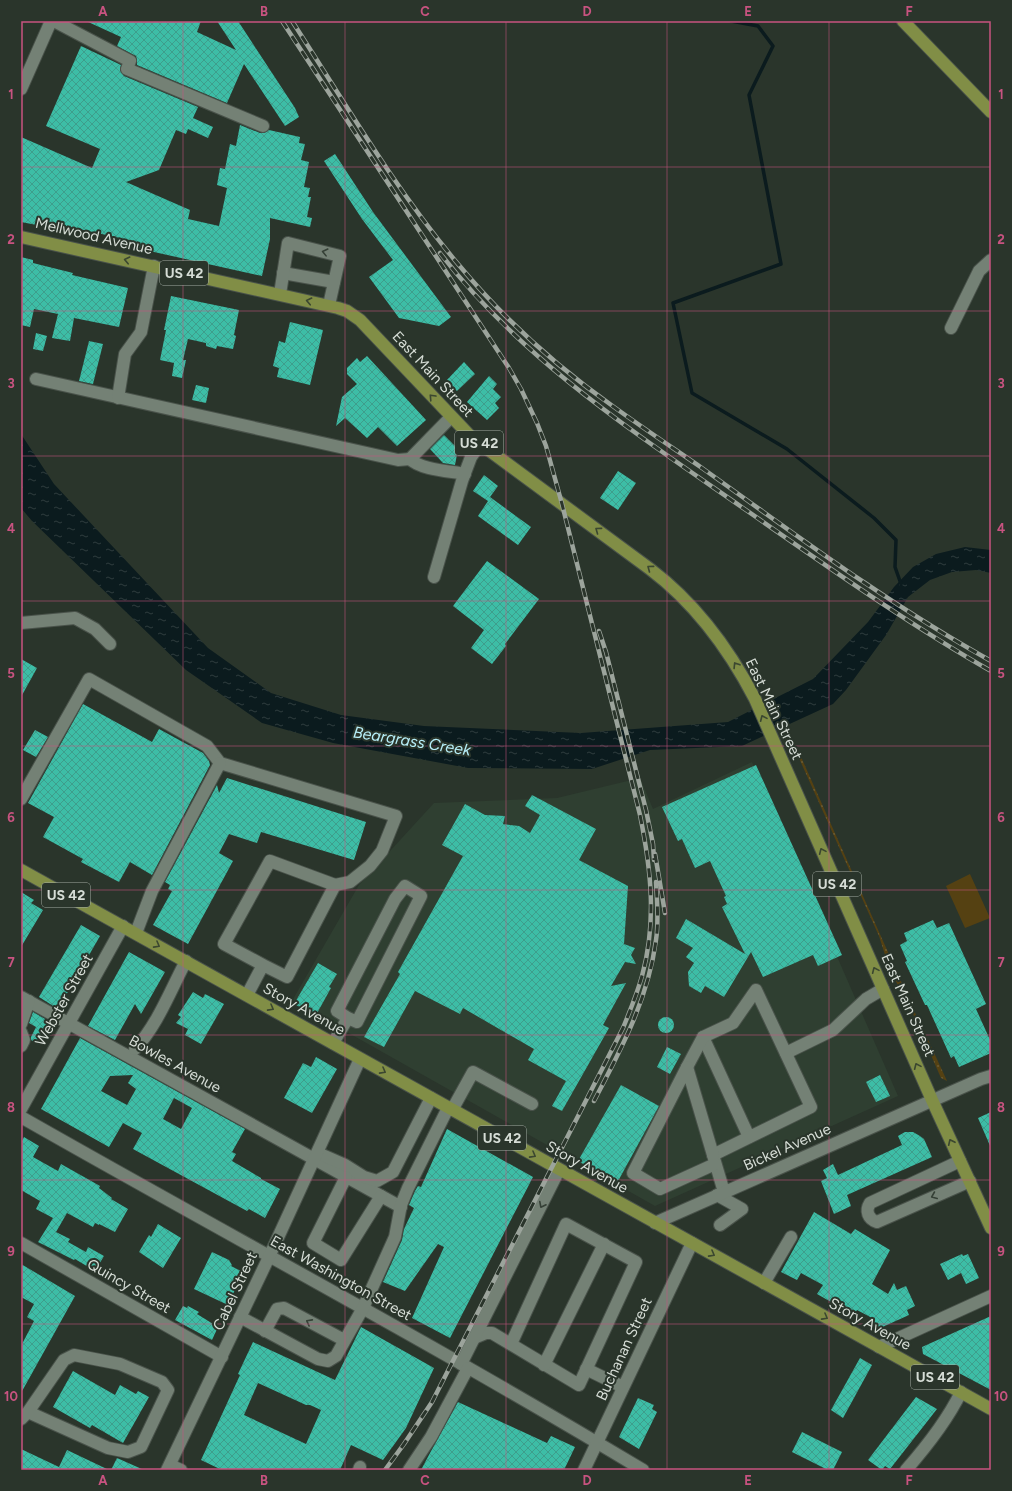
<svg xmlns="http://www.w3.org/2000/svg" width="1012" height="1491" font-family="Figtree,sans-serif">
  <defs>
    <pattern id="grass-dots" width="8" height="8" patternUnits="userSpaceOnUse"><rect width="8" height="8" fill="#554112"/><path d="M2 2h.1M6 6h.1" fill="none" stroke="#6d5c34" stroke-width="1.8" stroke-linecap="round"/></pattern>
    <pattern id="water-ripples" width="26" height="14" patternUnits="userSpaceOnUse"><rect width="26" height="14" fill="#0b1b1e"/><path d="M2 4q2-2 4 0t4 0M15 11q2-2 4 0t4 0" fill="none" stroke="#2e3c3e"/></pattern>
    <pattern id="building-cross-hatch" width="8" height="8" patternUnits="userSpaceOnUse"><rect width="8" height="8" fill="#3dbda6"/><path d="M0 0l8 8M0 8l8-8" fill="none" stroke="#3e9e8c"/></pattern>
  </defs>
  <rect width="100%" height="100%" fill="#2a352b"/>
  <polygon fill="#2f3f31" points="752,762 898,1096 655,1206 292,1001 359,885 434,803 557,798 640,778 653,809"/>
  <g fill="url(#grass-dots)">
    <polygon points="794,747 797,748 916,1015 914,1016 903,993 901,992 888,964 879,936"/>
    <polygon points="919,1020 947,1081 941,1078 916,1021"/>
  </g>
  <polygon fill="#554112" points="970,874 990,918 965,928 946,886"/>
  <polygon fill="url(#water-ripples)" points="21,434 54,484 208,648 271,693 341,715 424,726 581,733 728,722 813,679 868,622 894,587 913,567 936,554 965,547 991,550 991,573 976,570 952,572 930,580 908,597 886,635 846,690 833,704 742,746 650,750 592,769 468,768 333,743 262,723 186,670 32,521 21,508"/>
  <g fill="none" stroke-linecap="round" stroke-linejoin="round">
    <polyline stroke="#0b1b1e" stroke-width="3.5" points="731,21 758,26 773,46 749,95 781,264 673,303 692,393 787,449 874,518 896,540 895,567 901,584"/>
  </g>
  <g fill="url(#building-cross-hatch)" fill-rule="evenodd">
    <polygon points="86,21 201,21 197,32 236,50 217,21 238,21 295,108 299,117 285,126 244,64 227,103 137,65 137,60 136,56 117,46 121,37"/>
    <polygon points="81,46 121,65 120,70 124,76 198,107 193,118 213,127 208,138 188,129 186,134 176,130 159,170 126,182 190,210 188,219 219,226 227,188 217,185 220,168 225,169 230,144 236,146 240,125 260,133 264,133 269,130 300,137 299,143 305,144 301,160 309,162 304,187 310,188 308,197 311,197 307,217 312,218 310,227 270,218 270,239 262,276 127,246 129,240 43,221 42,226 21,222 21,137 92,168 100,149 46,126"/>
    <polygon points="335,154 373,212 451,317 439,326 399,318 369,277 393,260 362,219 324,161"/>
    <polygon points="21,257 33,260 33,263 73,273 72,275 128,288 119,327 74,318 70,341 52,338 58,314 34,309 30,327 21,325"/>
    <polygon points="171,296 239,310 234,335 236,336 233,349 217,346 216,349 206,346 206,343 188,339 183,360 186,360 182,378 172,376 174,363 160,360 166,330 164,330"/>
    <polygon points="290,322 323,330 310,385 277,377 279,368 273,366 279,341 285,343"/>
    <polygon points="36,333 47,336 43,351 33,349"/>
    <polygon points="89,341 103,344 93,384 79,381"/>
    <polygon points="367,356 426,420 397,446 378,427 367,438 345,418 336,426 342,397 357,384 347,374 347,368 357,358 360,362"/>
    <polygon points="464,362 475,374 457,391 446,381"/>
    <polygon points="489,376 497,384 493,389 501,397 495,403 499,408 487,420 467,402"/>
    <polygon points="196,385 209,388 206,403 192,400"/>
    <polygon points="444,435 458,449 455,465 443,463 430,449"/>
    <polygon points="618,471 636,483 618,510 600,498"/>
    <polygon points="484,475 498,486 490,497 531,527 518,545 478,516 488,501 473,491"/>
    <polygon points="487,561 539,599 505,644 506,646 492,664 471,648 484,630 453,606"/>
    <polygon points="21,659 37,668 21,697"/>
    <polygon points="83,704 152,742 159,729 203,753 209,761 210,765 152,875 130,862 119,882 81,862 83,859 43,837 54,817 28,803"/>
    <polygon points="35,730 48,737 36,757 23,750"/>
    <polygon points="756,765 842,955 818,966 813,955 763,977 751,952 724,997 705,986 701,993 689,986 688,972 694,963 686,957 693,948 676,938 686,919 745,954 722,907 727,904 724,897 726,896 710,861 695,868 682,839 678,841 662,807"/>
    <polygon points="227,778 366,822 354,860 261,832 257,843 229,834 219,853 233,861 188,944 153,925 172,891 168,889 170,885 165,882 217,785 219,793"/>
    <polygon points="532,795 596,829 579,860 628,886 624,944 635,948 631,955 636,964 625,962 611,986 626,983 603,1025 609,1028 562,1111 552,1106 566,1081 528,1060 534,1049 463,1008 460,1014 415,991 384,1047 364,1037 400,974 398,972 463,856 442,845 465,804 485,815 505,816 503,824 519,826 530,833 540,815 525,806"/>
    <polygon points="21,892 34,900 31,903 43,910 21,947"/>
    <polygon points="933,920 937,928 949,923 986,1004 976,1009 991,1042 991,1053 959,1067 954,1056 951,1058 927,1005 925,1005 905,962 907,961 900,945 907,941 904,933"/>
    <polygon points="81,925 100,936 58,1009 39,997"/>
    <polygon points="129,952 165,972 141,1014 135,1004 115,1040 88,1026"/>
    <polygon points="318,963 337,974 329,987 331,988 316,1015 294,1004"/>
    <polygon points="193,992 203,998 205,994 224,1004 201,1044 185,1035 188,1029 176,1023 181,1017 178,1015"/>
    <polygon points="33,1012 52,1023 39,1045 31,1040 31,1037 36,1027 29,1023"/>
    <circle cx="666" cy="1025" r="8"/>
    <path d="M80 1038 245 1129 232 1152 236 1154 232 1161 261 1178V1179L280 1189 265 1218 249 1209 247 1211 133 1149 142 1133 123 1123 109 1147 41 1109ZM133 1075 128 1083 136 1089 127 1105 101 1091 110 1076ZM174 1098 192 1108 181 1129 163 1119Z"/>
    <polygon points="667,1047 681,1054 670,1074 657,1067"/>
    <polygon points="316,1057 337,1069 312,1113 284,1098 303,1063 311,1067"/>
    <polygon points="880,1075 890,1096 876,1102 866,1082"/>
    <polygon points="621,1085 659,1106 617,1183 578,1161"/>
    <polygon points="991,1112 991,1148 978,1118"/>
    <polygon points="447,1129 533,1177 450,1338 412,1318 444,1247 438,1244 405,1291 383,1282 402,1240 404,1229 414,1208 409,1205 415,1191 418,1186 421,1187"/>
    <polygon points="905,1132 913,1132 920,1136 924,1139 932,1157 847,1195 851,1206 834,1214 821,1181 827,1178 823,1170 833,1164 838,1175 902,1145 898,1136"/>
    <polygon points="24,1137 39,1146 33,1157 58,1171 61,1164 100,1186 99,1188 112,1198 111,1199 128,1209 115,1232 99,1224 99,1225 95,1223 93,1227 67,1213 56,1232 70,1239 68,1242 86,1252 88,1247 104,1256 95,1271 75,1259 74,1260 38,1242 53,1218 36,1209 40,1201 21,1190 21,1143"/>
    <polygon points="814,1212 851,1234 855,1229 890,1250 872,1284 888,1294 894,1283 897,1290 906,1286 915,1306 907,1310 909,1315 878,1329 871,1324 874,1319 857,1310 854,1315 817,1294 823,1285 801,1273 797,1280 781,1272"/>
    <polygon points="158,1224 181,1238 163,1268 139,1252 149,1235 151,1237"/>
    <polygon points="212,1252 229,1260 232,1265 231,1266 243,1272 228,1305 194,1289"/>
    <polygon points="962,1254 963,1256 968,1254 979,1278 966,1284 961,1273 948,1280 940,1264"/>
    <polygon points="21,1264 75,1296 21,1393 21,1346 34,1321 27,1317 34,1304 21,1297"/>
    <polygon points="183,1306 187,1308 188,1306 199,1312 197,1314 218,1327 212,1340 175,1320"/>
    <polygon points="991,1316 991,1390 923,1354 922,1347"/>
    <path d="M361 1327 434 1368 406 1428 383 1460 351 1445 340 1470H222L201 1460 240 1375 238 1374 253 1342 335 1380ZM258 1383 306 1405H310L321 1410 306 1444 244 1415Z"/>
    <polygon points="860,1358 872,1365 843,1418 831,1410"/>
    <polygon points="73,1371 115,1395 120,1385 136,1394 138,1391 149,1397 123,1443 92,1425 90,1428 53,1407"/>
    <polygon points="916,1397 937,1409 890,1469 885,1466 882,1470 868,1460"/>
    <polygon points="638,1398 654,1405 652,1409 657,1412 639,1449 619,1437"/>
    <polygon points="458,1402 547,1443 551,1436 575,1447 564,1470 421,1470 430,1453"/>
    <polygon points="802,1432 842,1452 833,1470 828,1470 792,1452"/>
    <polygon points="21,1449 59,1467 67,1450 109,1470 21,1470"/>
    <polygon points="117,1458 144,1470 111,1470"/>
  </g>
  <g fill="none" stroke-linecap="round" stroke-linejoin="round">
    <defs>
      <g id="minor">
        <polyline points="54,21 130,61 127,69 263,126"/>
        <polyline points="21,89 51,21"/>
        <polyline points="283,273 334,282"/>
        <polyline points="280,294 288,243 340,256 329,305"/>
        <polyline points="951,328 979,271 991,260"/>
        <polyline points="36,379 398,460 410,459"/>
        <polyline points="118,398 125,354 141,332 154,266"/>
        <path d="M451 417 410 459C421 470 450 471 465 474"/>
        <polyline points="434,577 462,481 471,457 480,444"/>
        <polyline points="21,623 75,618 95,629 110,644"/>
        <polyline points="21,799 89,679 207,746 220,763 396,816 382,851 370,866 350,882 335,885"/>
        <polyline points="136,933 152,891 220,763"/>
        <polyline points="247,995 263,965 287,977 335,885 270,861 224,944 263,965"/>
        <polyline points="21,997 401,1207"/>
        <polyline points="21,1024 29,1001"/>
        <polyline points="21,1032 24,1040 21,1046"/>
        <polyline points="703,1037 749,1137"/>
        <polyline points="333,1043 348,1018 337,1011 395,899 405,886 421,896 357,1022 348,1018"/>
        <path d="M135 1049C158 1024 170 991 186 961"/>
        <polyline points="786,1053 833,1030 866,999 883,989"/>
        <polyline points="687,1067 703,1037 733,1023 756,990 811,1107 713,1155 724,1192"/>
        <polyline points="21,1109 123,926"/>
        <polyline points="452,1110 473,1072 532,1104"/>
        <path d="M21 1117C228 1235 439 1347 643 1470"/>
        <polyline points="320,1154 345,1165 364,1177 377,1181 393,1172 431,1098"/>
        <polyline points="713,1155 687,1067 633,1173 660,1189 715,1164"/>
        <path d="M960 1161 870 1203C865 1211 868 1219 877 1222L970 1181"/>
        <polyline points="346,1177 313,1243 341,1260 381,1196"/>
        <polyline points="717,1195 742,1209 720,1225"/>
        <polyline points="655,1223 981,1079 991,1076"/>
        <polyline points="21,1243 222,1357"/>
        <polyline points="764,1283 791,1237"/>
        <polyline points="240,1317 318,1359 328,1361 336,1356 363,1308 395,1237 401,1205 408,1188 448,1108"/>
        <polyline points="265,1331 277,1309 284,1308 344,1340"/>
        <polyline points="474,1338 486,1333 492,1333 579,1385 636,1262 566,1224 511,1344"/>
        <polyline points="879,1347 991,1296"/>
        <polyline points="461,1364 559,1170"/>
        <polyline points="544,1365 604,1244"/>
        <polyline points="586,1369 623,1387"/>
        <polyline points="21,1419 28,1412 64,1360 74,1355 120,1364 162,1382 168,1390 141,1447 128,1452 108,1448 28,1412"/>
        <polyline points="170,1465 181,1470"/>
        <polyline points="167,1470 269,1257 360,1059"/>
        <polyline points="359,1470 360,1467"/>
        <polyline points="409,1470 431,1437 468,1368"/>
        <polyline points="584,1470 692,1243"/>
        <path d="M906 1470C927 1446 947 1421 961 1392"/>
      </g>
      <g id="major">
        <polyline points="903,21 991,112"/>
        <path d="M21 237 338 308 347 311 360 320 471 437 650 569C695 603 729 649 755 699L932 1100 991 1228"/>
        <polyline points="21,870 991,1409"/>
      </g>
    </defs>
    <use href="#minor" stroke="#49524a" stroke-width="14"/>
    <use href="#major" stroke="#49524a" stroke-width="14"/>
    <use href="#minor" stroke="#748175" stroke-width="12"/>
    <use href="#major" stroke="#818e46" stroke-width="12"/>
    <defs>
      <g id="rail">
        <path d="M282 21 509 368 521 389 537 423 546 446 562 504 640 815C651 869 657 922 642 976 637 994 630 1011 623 1028L432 1402 404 1444 385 1470"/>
        <path d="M292 21C345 103 395 189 458 264 503 318 557 367 614 407 643 428 673 448 702 468 796 535 890 605 991 661"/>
        <path d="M440 253C521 359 635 433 743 508 824 564 905 622 991 671"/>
        <polyline points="599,631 606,652 646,810 653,844 654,860"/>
        <polyline points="655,854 665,913"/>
        <path d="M594 1101C621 1049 648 1000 656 940 659 921 657 901 656 882"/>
      </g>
    </defs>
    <use href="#rail" stroke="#9ca49c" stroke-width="4.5"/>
    <use href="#rail" stroke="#2a352b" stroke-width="3" stroke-dasharray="9" stroke-linecap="butt"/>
  </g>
  <defs><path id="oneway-chevron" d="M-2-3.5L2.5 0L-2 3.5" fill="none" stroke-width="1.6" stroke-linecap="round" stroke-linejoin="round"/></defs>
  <g stroke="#354036">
    <use href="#oneway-chevron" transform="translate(325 252) rotate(-166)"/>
    <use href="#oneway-chevron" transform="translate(934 1196) rotate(157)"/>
    <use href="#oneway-chevron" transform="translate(542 1205) rotate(117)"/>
    <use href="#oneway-chevron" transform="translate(309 1322) rotate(-152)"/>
  </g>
  <g stroke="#3b4730">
    <use href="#oneway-chevron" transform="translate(127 260) rotate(-167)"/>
    <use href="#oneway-chevron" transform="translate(309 301) rotate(-168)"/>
    <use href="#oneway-chevron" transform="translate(432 397) rotate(-133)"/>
    <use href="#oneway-chevron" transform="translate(598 530) rotate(-144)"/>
    <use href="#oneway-chevron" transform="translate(650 568) rotate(-143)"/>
    <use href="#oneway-chevron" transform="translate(736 665) rotate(-122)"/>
    <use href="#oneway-chevron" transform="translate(763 718) rotate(-114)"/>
    <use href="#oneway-chevron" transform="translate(822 851) rotate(-114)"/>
    <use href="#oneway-chevron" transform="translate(157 945) rotate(29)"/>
    <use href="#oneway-chevron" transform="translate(875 970) rotate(-114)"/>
    <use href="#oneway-chevron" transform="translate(271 1008) rotate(29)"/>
    <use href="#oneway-chevron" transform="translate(917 1066) rotate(-114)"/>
    <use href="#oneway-chevron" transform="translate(383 1071) rotate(29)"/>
    <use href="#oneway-chevron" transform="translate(951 1142) rotate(-115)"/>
    <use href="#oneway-chevron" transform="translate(533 1155) rotate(29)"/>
    <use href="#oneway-chevron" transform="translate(712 1254) rotate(29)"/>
    <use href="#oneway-chevron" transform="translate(825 1317) rotate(29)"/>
  </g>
  <path fill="none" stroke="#c85380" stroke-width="1" stroke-opacity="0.55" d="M183 21V1470M345 21V1470M506 21V1470M667 21V1470M829 21V1470M21 167H991M21 311H991M21 456H991M21 601H991M21 746H991M21 890H991M21 1035H991M21 1180H991M21 1324H991"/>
  <g text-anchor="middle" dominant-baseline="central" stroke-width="4" stroke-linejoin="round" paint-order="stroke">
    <g fill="#2a352b" stroke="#a2aba3" stroke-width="1">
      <rect x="160" y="261" width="48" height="24" rx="3"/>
      <rect x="455" y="431" width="48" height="24" rx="3"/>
      <rect x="813" y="872" width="48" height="24" rx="3"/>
      <rect x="42" y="883" width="48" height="24" rx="3"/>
      <rect x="478" y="1126" width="48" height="24" rx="3"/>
      <rect x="911" y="1365" width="48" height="24" rx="3"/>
    </g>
    <g font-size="14" font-weight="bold" fill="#d6ddd6">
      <text x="184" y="273">US 42</text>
      <text x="479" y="443">US 42</text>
      <text x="837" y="884">US 42</text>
      <text x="66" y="895">US 42</text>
      <text x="502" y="1138">US 42</text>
      <text x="935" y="1377">US 42</text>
    </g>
    <g font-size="15" fill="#d6ddd6" stroke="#2a352b">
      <text transform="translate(94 236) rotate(13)">Mellwood Avenue</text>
      <text transform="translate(433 374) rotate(47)">East Main Street</text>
      <text transform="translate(774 709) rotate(64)">East Main Street</text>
      <text transform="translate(64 1000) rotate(-61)">Webster Street</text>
      <text transform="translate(908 1005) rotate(66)">East Main Street</text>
      <text transform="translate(304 1009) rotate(29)">Story Avenue</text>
      <text transform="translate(175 1064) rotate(29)">Bowles Avenue</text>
      <text transform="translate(787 1147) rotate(-24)">Bickel Avenue</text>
      <text transform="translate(587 1167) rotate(29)">Story Avenue</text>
      <text transform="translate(341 1278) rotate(29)">East Washington Street</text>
      <text transform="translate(129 1286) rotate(30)">Quincy Street</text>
      <text transform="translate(235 1291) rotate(-65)">Cabel Street</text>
      <text transform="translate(870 1324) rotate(29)">Story Avenue</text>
      <text transform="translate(624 1349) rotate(-65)">Buchanan Street</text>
    </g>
    <g font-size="16" font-style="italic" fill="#b7eff9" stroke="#2a352b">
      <text transform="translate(412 741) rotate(9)">Beargrass Creek</text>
    </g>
  </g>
  <rect width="1012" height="1491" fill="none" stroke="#2a352b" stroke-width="44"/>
  <rect x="22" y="22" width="968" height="1447" fill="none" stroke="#c85380" stroke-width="1.5"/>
  <g font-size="13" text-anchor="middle" font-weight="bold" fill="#c85380">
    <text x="103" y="16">A</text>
    <text x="264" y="16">B</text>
    <text x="425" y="16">C</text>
    <text x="587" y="16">D</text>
    <text x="748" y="16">E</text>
    <text x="909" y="16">F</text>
    <text x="11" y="99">1</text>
    <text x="1001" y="99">1</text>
    <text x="11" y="244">2</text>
    <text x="1001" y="244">2</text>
    <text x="11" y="388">3</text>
    <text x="1001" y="388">3</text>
    <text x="11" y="533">4</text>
    <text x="1001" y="533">4</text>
    <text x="11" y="678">5</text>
    <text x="1001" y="678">5</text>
    <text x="11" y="822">6</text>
    <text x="1001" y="822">6</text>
    <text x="11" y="967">7</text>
    <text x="1001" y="967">7</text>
    <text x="11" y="1112">8</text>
    <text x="1001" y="1112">8</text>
    <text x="11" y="1256">9</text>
    <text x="1001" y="1256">9</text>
    <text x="11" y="1401">10</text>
    <text x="1001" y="1401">10</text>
    <text x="103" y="1485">A</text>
    <text x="264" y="1485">B</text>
    <text x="425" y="1485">C</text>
    <text x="587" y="1485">D</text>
    <text x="748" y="1485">E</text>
    <text x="909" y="1485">F</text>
  </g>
</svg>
